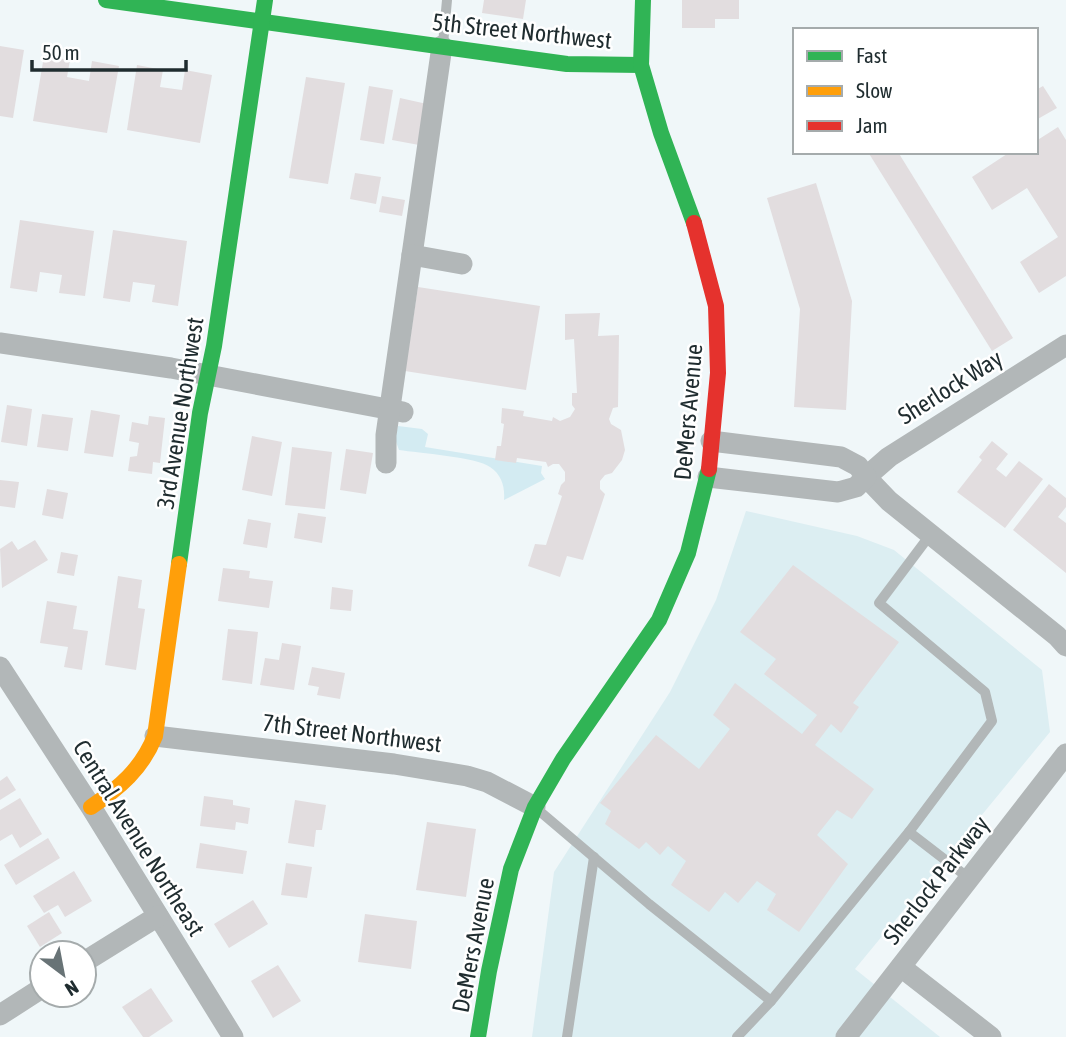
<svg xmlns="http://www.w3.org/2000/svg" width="1066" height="1037" font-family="'Asap Condensed',sans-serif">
  <rect width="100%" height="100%" fill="#f0f7f9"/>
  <polygon fill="#dceef2" points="746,511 857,536 894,550 1042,670 1050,732 855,969 940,1037 532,1037 554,872 670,692 716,600"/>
  <path fill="#d3ebf2" d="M398 426 422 429 428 434 425 447 542 466 541 473 545 479 504 500C505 487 502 475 490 467 477 457 418 453 399 450L395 439Z"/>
  <g fill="#e2dddf">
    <polygon points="484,0 526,0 523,19 482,13"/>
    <polygon points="682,0 739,0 739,19 715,19 715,28 682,28"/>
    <polygon points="0,46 24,50 13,118 0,116"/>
    <polygon points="44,56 70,60 67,77 89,81 92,61 119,66 107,133 33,121"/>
    <polygon points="137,65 163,70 160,87 182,90 185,70 212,75 200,143 127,130"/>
    <polygon points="306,77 345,83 328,184 289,178"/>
    <polygon points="369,86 393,90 384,144 360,140"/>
    <polygon points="1043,86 1057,108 1036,120 1036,90"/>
    <polygon points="400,98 427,104 419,145 392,140"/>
    <polygon points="1058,127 1066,140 1066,276 1039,293 1020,262 1058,237 1027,188 992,210 972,177 1010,152 1036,152 1036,141"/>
    <polygon points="868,152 898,152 1013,338 992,351"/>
    <polygon points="355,173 381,177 376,204 350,199"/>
    <polygon points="816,183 852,301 846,410 794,407 800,309 767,198"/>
    <polygon points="382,196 405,200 402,216 379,212"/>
    <polygon points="20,220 94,231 85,296 59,293 62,275 40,272 37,292 10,288"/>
    <polygon points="113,230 187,241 178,306 152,302 155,285 133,282 130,302 103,298"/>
    <polygon points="418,287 540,306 526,390 405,371"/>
    <polygon points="600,313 598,336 619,335 618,407 613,408 609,419 611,424 621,430 625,450 622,460 612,473 605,475 600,481 600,489 605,494 583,560 567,556 560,577 528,566 535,544 546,545 562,496 558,494 561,485 565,481 565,472 559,464 553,464 548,467 546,462 517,458 516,463 495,460 497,446 501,446 504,424 501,423 502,408 524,411 523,416 552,421 553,417 560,421 570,417 575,409 572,405 572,393 577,393 574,339 565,340 565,314"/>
    <polygon points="7,405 32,409 27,446 1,442"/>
    <polygon points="91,410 120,415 113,457 84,453"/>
    <polygon points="42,414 73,418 68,451 37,447"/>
    <polygon points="149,416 165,418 160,463 153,462 152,474 128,471 130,457 137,456 139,443 129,441 132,422 148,425"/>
    <polygon points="252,436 282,442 272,496 242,490"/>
    <polygon points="992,441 1008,454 996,469 1006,477 1019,461 1043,479 1005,528 957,492 982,460 979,457"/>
    <polygon points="292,447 332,452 325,509 285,505"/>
    <polygon points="346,449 373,453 366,494 340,490"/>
    <polygon points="0,480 19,482 15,508 0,506"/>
    <polygon points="1049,484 1066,498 1066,507 1058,517 1066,523 1066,573 1013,530"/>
    <polygon points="47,489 68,493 63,519 42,515"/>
    <polygon points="298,513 326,517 322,543 294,538"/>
    <polygon points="248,519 271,523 267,548 243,544"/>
    <polygon points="35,540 48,560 2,588 0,549 12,541 18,550"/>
    <polygon points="61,552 78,555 74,576 57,573"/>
    <polygon points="793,565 899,642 853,703 859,707 841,733 831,724 815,745 874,789 852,819 837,810 817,835 848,864 799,932 767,910 776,894 757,881 738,903 725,892 709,912 671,885 686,861 668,846 660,855 646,842 639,849 605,824 611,811 600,803 656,735 699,769 730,729 713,715 735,683 802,734 817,715 764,674 776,659 740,632"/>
    <polygon points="223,568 250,571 249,578 273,581 269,608 218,601"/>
    <polygon points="118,576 142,580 138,608 145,609 136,670 105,665"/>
    <polygon points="332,587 353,590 351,611 330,609"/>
    <polygon points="47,601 77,606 73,629 88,631 82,670 64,667 68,647 40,643"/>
    <polygon points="228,629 258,632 252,684 222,680"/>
    <polygon points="282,643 301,646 294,690 260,685 265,658 279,660"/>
    <polygon points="312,667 345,673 340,699 317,695 319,687 308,685"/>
    <polygon points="7,776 16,790 0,800 0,781"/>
    <polygon points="204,796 233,800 233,805 250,808 248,824 236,822 235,830 200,826"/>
    <polygon points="20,798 42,834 20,848 12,834 0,841 0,810"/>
    <polygon points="295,800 326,805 322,830 316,830 314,847 288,843"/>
    <polygon points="427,822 476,829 466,897 416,890"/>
    <polygon points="48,838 60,858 16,885 4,865"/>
    <polygon points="200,843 247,851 243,874 196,868"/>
    <polygon points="286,863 312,867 307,898 281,895"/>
    <polygon points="74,871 92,901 65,917 58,905 44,913 33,896"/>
    <polygon points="253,900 268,924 229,948 214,924"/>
    <polygon points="49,912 62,933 40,947 27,926"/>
    <polygon points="365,914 417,921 411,969 358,962"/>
    <polygon points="278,965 301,1001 273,1018 251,981"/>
    <polygon points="151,988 173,1021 149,1037 143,1037 122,1007"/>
  </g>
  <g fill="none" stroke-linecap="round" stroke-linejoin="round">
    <g stroke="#b2b7b8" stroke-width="10">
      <polyline points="443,44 447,0"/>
      <polyline points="537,809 649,904 771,1001 737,1037"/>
      <polyline points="909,832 970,879"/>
      <polyline points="771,1001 909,832 992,721 985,692 879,603 930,535"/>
      <polyline points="567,1037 594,857"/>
    </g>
    <g stroke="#b2b7b8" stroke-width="21">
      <polyline points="412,255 442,46"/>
      <polyline points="0,343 171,368 403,412"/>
      <polyline points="1066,345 889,457 866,477 889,501 1057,636 1066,646"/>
      <polyline points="386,463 386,435 412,255 462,264"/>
      <polyline points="708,477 838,492 856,487 866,477 858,466 841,457 711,441"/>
      <polyline points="0,667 91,807 233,1037"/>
      <polyline points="155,736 394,764 467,776 487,782 535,807"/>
      <polyline points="84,962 158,916"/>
      <polyline points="901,967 991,1037"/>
      <polyline points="0,1015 42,988"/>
      <polyline points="846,1037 1066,754"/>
    </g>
    <g stroke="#30b455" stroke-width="16">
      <polyline points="106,0 567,64 641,65"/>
      <polyline points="643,0 641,65 661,133 694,223"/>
      <polyline points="179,564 200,413 214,346 265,0"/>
      <polyline points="478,1037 489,971 511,869 535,807 563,759 659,620 688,553 709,469"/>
    </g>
    <path stroke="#ff9f0a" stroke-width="16" d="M91 807C119 788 142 769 155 736L179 564"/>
    <polyline stroke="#e5322d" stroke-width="16" points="694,223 716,306 718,373 709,469"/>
  </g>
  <g text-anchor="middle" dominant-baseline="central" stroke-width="5" stroke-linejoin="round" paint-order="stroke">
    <g font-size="24" fill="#1f2c2f" stroke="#fff">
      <text transform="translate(522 31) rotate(6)">5th Street Northwest</text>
      <text transform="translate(950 387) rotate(-32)">Sherlock Way</text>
      <text transform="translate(688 412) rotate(-85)">DeMers Avenue</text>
      <text transform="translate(180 413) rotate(-81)">3rd Avenue Northwest</text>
      <text transform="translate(352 733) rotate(7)">7th Street Northwest</text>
      <text transform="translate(139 838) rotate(58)">Central Avenue Northeast</text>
      <text transform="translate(936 880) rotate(-52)">Sherlock Parkway</text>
      <text transform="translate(473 945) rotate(-79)">DeMers Avenue</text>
    </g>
  </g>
  <rect x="793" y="28" width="245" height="126" fill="#ffffff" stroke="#a5abac" stroke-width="2"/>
  <rect x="807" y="51" width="35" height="10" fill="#30b455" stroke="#a5abac" stroke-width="2"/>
  <text x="856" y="63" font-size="21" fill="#1f2c2f">Fast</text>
  <rect x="807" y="86" width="35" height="10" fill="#ff9f0a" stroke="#a5abac" stroke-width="2"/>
  <text x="856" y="98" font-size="21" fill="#1f2c2f">Slow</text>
  <rect x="807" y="121" width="35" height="10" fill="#e5322d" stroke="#a5abac" stroke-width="2"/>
  <text x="856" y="133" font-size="21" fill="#1f2c2f">Jam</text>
  <g transform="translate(63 974) rotate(148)"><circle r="33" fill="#ffffff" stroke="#a5abac" stroke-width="2"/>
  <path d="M0-5L12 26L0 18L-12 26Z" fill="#687376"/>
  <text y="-10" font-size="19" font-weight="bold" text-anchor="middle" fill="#1f2c2f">N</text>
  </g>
  <path d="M32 60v10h154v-10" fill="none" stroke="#1f2c2f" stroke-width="3.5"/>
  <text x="42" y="60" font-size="21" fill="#1f2c2f" stroke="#ffffff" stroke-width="5" paint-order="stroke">50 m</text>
</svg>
